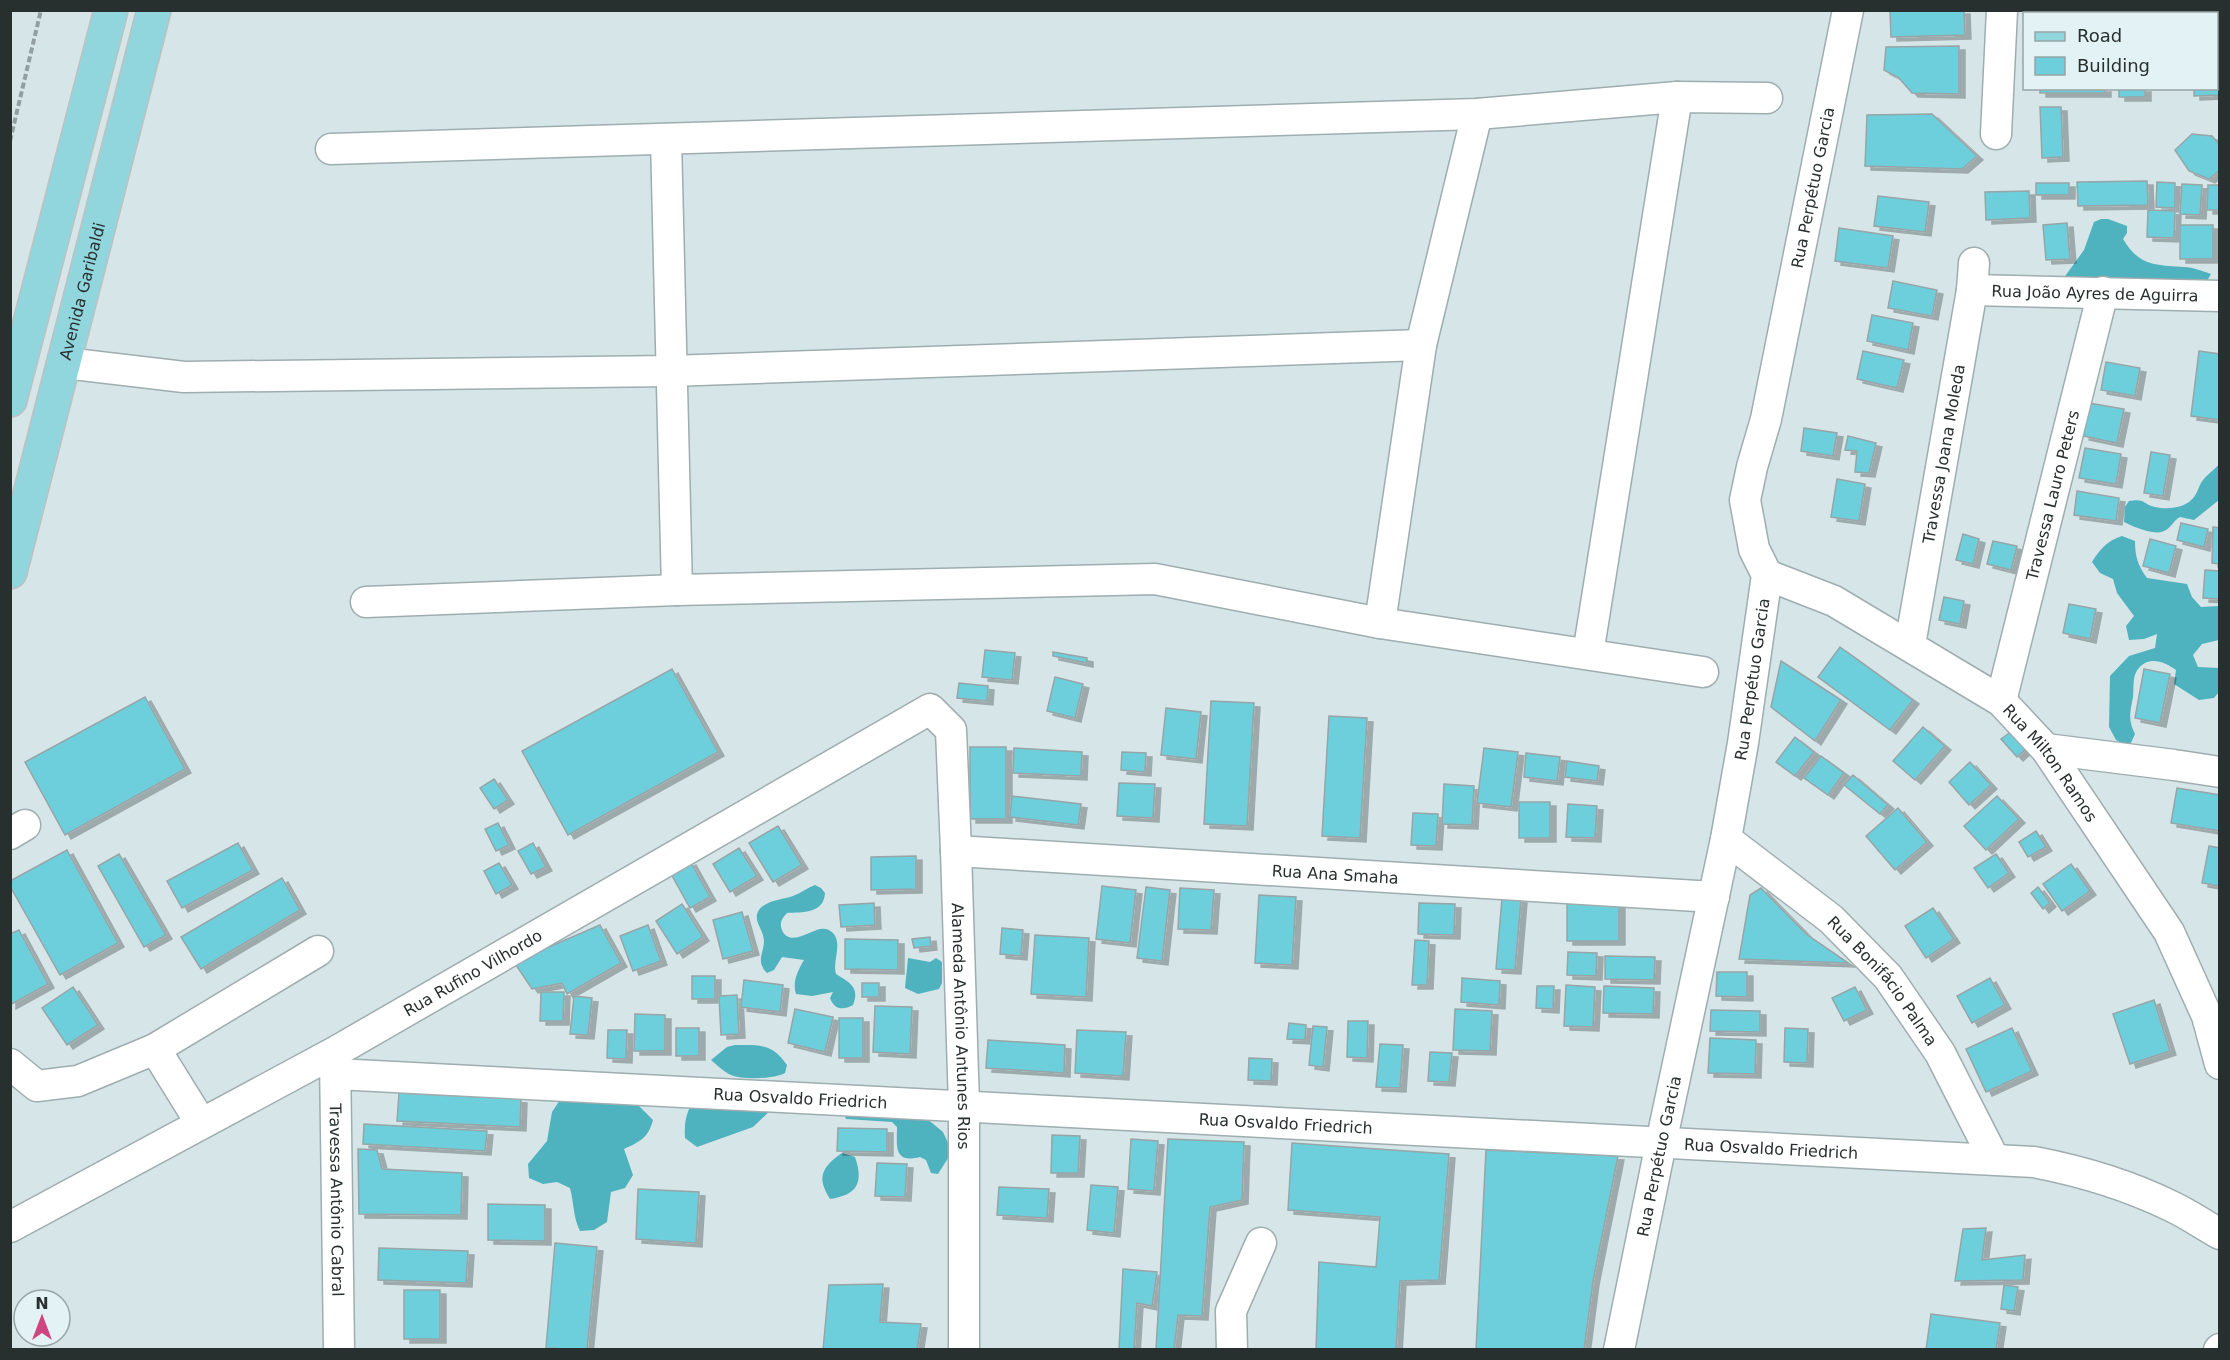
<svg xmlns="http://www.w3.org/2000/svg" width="2230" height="1360" font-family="'DejaVu Sans',sans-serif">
  <defs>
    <filter id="shadow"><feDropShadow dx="6" dy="4" stdDeviation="0" flood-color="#0004"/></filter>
  </defs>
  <rect width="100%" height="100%" fill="#d6e6e8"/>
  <g fill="#4fb2bf">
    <path d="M2101 219H2108L2127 226V233L2123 239C2139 266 2155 265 2184 267 2193 267 2202 271 2211 274L2207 281 2058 286 2084 250 2094 222Z"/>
    <path d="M2219 464V500L2194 520 2180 517C2174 520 2172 526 2166 530 2156 537 2134 527 2124 522L2125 507 2129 501C2146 498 2142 504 2155 507 2168 510 2186 508 2194 497 2198 492 2199 485 2203 480 2207 475 2215 469 2219 464Z"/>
    <path d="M2122 536 2135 541C2135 556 2138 566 2147 578L2187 584 2192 597 2201 607 2219 606V640L2202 644 2193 655 2198 667 2219 668V692L2214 698 2199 700 2174 684 2176 670C2165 662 2149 655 2138 669 2132 676 2134 689 2133 697 2130 713 2128 719 2135 734L2129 747 2116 740 2109 727 2110 676 2129 656 2155 648 2157 634 2144 639 2129 640 2126 626 2134 616 2117 593 2113 579 2100 573 2092 562C2100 549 2107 541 2122 536Z"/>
    <path d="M815 885 821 888 825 893C824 914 802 912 787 913 782 918 779 923 782 930 789 947 810 931 820 929 825 928 829 929 833 933 843 944 832 961 836 974 850 983 860 987 853 1005 842 1011 834 1009 830 998L833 992 812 996 796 994C792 982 798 970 804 960L782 957 774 970 767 973C756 962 763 955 764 942 764 933 759 928 757 920 754 901 782 900 793 896 801 893 807 888 815 885Z"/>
    <polygon points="908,958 930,962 936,958 942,962 942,983 939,989 918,994 905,988"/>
    <path d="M735 1045C759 1045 772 1043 787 1065L785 1073C775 1079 743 1080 731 1075 724 1072 717 1065 711 1060L727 1047Z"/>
    <path d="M696 1098 774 1107 753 1127 697 1147 685 1138C684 1122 686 1111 696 1098Z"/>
    <path d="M632 1099 653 1120C648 1138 641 1141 624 1149L633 1175 625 1188 611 1192 607 1222 594 1230 580 1231C573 1217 574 1203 570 1188L557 1182 543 1184 529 1178 528 1164 547 1141 552 1112 560 1100Z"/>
    <path d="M844 1113 926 1118 943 1132 950 1147V1155L938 1174 931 1173 926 1160 920 1157C893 1164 897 1145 897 1127L892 1122 846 1119Z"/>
    <path d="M842 1153 855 1157C864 1183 857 1195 830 1199 816 1177 822 1167 842 1153Z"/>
  </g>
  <g fill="#6ecfdc" stroke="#96a5a7" stroke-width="1.5" filter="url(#shadow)">
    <polygon points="1890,10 1964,10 1965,35 1891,37"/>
    <rect x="2044" y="10" width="47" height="4"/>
    <polygon points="2169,10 2217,10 2218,45 2216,14 2170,14"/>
    <polygon points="1959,46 1959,94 1912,93 1899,78 1884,70 1886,47"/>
    <polygon points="2216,62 2219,62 2220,95 2194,96 2194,88 2216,88"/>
    <rect x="2040" y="88" width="65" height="5"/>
    <rect x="2119" y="88" width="26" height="9"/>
    <polygon points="2040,107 2061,107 2063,157 2042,158"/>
    <polygon points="1932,114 1977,156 1962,169 1865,166 1867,115"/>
    <polygon points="2192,134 2212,136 2220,145 2220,170 2209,179 2189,171 2175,150"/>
    <polygon points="2147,181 2148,205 2078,206 2077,182"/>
    <polygon points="2157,182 2175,183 2175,208 2156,207"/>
    <rect x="2036" y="183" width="33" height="12"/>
    <polygon points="2182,184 2202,185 2200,215 2180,214"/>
    <polygon points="2208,185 2220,185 2219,210 2207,210"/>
    <polygon points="2029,191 2030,218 1986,220 1985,192"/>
    <polygon points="1878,196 1929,202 1925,232 1874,226"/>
    <polygon points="2148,210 2175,211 2174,238 2147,237"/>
    <polygon points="2067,223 2070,259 2046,260 2043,225"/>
    <rect x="2180" y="225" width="33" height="34"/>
    <polygon points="1839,228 1893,236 1888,268 1835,261"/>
    <polygon points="1893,281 1937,290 1932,316 1888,308"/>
    <polygon points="1872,315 1913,323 1908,350 1867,341"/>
    <polygon points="1863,351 1904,360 1897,388 1857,379"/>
    <polygon points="2199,351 2220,354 2220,420 2191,416"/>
    <polygon points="2106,362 2140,368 2135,396 2101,390"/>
    <polygon points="2089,403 2124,409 2117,443 2083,436"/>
    <polygon points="1804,428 1837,433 1833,456 1801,451"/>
    <polygon points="1848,436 1876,443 1869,473 1855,472 1857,451 1845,450"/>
    <polygon points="2085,448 2121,454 2116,484 2079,478"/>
    <polygon points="2151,452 2170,455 2163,496 2144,493"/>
    <polygon points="1837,479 1865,484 1859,521 1831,517"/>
    <polygon points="2077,491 2119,498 2116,521 2074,515"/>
    <polygon points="2181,523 2208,529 2204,547 2177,540"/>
    <polygon points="2213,527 2220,528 2220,564 2212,563"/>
    <polygon points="1963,534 1979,539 1973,564 1956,560"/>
    <polygon points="2150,539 2176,546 2169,573 2143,566"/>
    <polygon points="1993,541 2017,546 2011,570 1987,564"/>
    <polygon points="2205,570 2220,571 2220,599 2203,598"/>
    <polygon points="1944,597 1964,601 1960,624 1939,620"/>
    <polygon points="2069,604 2096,609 2090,639 2063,633"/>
    <polygon points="1840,647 1913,700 1890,730 1818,677"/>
    <polygon points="985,650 1015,653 1012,680 982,677"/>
    <polygon points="1053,652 1087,658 1087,663 1053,656"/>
    <polygon points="1781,661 1841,700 1815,741 1771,707"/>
    <polygon points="672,669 718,752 568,835 522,751"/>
    <polygon points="2144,669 2170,674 2160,723 2135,718"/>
    <polygon points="1055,677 1083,684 1075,718 1047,711"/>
    <polygon points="959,683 988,686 987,701 957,698"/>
    <polygon points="145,697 185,769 65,835 25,762"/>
    <polygon points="1211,701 1254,703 1247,826 1204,824"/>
    <polygon points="1166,708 1201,712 1196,759 1161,755"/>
    <polygon points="1329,716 1367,718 1360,838 1322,836"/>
    <polygon points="1923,727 1945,746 1915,780 1893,761"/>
    <polygon points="2012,731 2027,748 2017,757 2001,739"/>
    <polygon points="1795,737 1814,752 1795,776 1776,762"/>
    <rect x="970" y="747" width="36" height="72"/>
    <polygon points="1014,748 1082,752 1081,776 1013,773"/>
    <polygon points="1484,748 1518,752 1511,807 1477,803"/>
    <polygon points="1122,752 1146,753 1145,772 1121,770"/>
    <polygon points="1526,753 1560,757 1557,781 1524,777"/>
    <polygon points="1821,756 1844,773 1828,795 1804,778"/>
    <polygon points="1567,761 1599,766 1597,781 1565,777"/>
    <polygon points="1970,762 1991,785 1969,805 1949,782"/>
    <polygon points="1853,775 1888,805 1880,814 1844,785"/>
    <polygon points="494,779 508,800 494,809 480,788"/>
    <polygon points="1119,783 1155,784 1153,818 1117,816"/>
    <polygon points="1444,784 1474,786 1472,825 1442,824"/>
    <polygon points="2177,788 2220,795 2220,831 2171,823"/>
    <polygon points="1012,796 1081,804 1078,825 1010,817"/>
    <polygon points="1997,796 2019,819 1986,850 1964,826"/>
    <rect x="1519" y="802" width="31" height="36"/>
    <polygon points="1568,804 1597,806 1595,838 1566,837"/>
    <polygon points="1898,808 1927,842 1895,870 1866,836"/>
    <polygon points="1413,813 1438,814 1436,846 1411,845"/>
    <polygon points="498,823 509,845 496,851 485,829"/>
    <polygon points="778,826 802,865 773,882 749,843"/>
    <polygon points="2036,831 2046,847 2028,857 2019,842"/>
    <polygon points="238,843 253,870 182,908 167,881"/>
    <polygon points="533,843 546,867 531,874 518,851"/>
    <polygon points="2209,846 2220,848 2220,886 2202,883"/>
    <polygon points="739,848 757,876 730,892 713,864"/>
    <polygon points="67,850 118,943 60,975 10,886 10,881"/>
    <polygon points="119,854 166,935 144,947 98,866"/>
    <polygon points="1996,854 2009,873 1988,888 1974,868"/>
    <polygon points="916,856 916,889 871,890 871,857"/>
    <polygon points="690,861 710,897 690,908 670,872"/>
    <polygon points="499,863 512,885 496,894 484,871"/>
    <polygon points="2071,864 2090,891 2062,911 2043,884"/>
    <polygon points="282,878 300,910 201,969 181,937"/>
    <polygon points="1102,886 1136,890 1130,943 1096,939"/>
    <polygon points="1146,887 1170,890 1162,961 1137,958"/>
    <polygon points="2038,887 2050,903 2043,909 2031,893"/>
    <polygon points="1180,888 1214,890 1211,930 1178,929"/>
    <polygon points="1761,888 1806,934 1848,963 1739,959 1750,895"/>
    <polygon points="1259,895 1296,897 1292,965 1255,963"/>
    <polygon points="1502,898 1521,899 1515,970 1496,969"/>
    <polygon points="874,903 875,925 841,927 839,905"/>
    <polygon points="1419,903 1455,904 1454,935 1418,934"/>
    <rect x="1567" y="903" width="52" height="38"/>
    <polygon points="682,904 703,937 677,954 656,921"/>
    <polygon points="1933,908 1954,939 1926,958 1905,926"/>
    <polygon points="742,912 753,951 723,959 713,920"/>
    <polygon points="600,925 621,963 567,994 562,983 532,989 514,962"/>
    <polygon points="648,925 661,961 633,971 620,936"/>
    <polygon points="1002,928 1023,930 1021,956 1000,954"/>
    <polygon points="19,930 48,984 10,1005 10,934"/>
    <polygon points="1035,935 1089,938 1086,997 1031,994"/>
    <polygon points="930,937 931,946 914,948 912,939"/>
    <polygon points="845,939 898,940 898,970 845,969"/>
    <polygon points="1415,940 1429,941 1427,985 1412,985"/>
    <polygon points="1568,952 1597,953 1596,976 1567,975"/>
    <polygon points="1605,956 1655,957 1654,980 1605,979"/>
    <polygon points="1717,972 1747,972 1747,997 1716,996"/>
    <rect x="692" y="976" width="23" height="23"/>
    <polygon points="1462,978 1500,981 1499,1005 1461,1002"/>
    <polygon points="1990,978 2005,1005 1972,1023 1957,996"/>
    <polygon points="744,980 783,985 780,1012 741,1007"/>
    <rect x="862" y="983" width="17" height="14"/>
    <polygon points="1566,985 1595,987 1593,1027 1564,1026"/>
    <polygon points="1537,986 1554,986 1553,1009 1536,1008"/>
    <polygon points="1604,986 1654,988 1653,1014 1603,1013"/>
    <polygon points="73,987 98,1025 67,1045 42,1008"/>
    <polygon points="1855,987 1867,1010 1844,1021 1832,998"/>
    <polygon points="541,992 564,992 563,1021 540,1021"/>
    <polygon points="737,995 739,1034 721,1035 719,996"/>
    <polygon points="574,996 592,998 588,1035 570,1034"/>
    <polygon points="2154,1000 2170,1051 2130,1064 2113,1014"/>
    <polygon points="875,1006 912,1007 910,1054 873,1052"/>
    <polygon points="795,1009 833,1017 825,1052 788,1043"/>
    <polygon points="1455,1009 1492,1011 1490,1051 1453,1050"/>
    <polygon points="1711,1010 1760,1011 1760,1032 1710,1031"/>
    <polygon points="635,1014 665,1015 665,1051 634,1051"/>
    <rect x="839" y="1018" width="24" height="40"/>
    <polygon points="1348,1021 1368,1021 1367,1058 1347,1057"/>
    <polygon points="1289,1023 1306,1025 1305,1040 1287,1039"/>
    <polygon points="1313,1026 1327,1027 1323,1067 1309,1065"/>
    <rect x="676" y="1028" width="23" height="28"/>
    <polygon points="1785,1028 1808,1029 1807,1063 1784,1062"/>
    <polygon points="2012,1028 2032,1071 1986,1092 1966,1049"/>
    <polygon points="608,1030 627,1030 626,1059 607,1058"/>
    <polygon points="1077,1030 1126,1032 1123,1076 1075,1073"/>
    <polygon points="1710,1038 1756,1040 1755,1074 1708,1073"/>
    <polygon points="988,1040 1065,1045 1064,1073 986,1068"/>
    <polygon points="1380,1044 1403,1045 1400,1088 1376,1087"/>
    <polygon points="1430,1052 1452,1053 1449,1082 1428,1081"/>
    <polygon points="1249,1058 1272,1059 1271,1081 1248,1080"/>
    <polygon points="399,1093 521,1099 520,1127 397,1121"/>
    <polygon points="364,1124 487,1131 485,1151 363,1144"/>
    <polygon points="838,1128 887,1129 887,1152 837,1151"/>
    <polygon points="1052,1135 1080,1136 1078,1173 1051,1173"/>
    <polygon points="1131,1139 1158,1141 1154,1191 1128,1189"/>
    <polygon points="1168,1139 1244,1142 1242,1200 1210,1207 1202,1316 1178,1315 1174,1350 1156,1350"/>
    <polygon points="1292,1143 1449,1154 1439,1280 1400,1281 1396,1350 1316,1350 1319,1262 1376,1267 1380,1217 1288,1210"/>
    <polygon points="358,1149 377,1150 382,1169 462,1173 461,1215 359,1214"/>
    <polygon points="1486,1150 1618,1156 1593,1281 1584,1350 1476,1350"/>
    <polygon points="877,1163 907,1164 905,1197 875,1196"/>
    <polygon points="1091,1185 1118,1187 1114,1233 1087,1230"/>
    <polygon points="999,1187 1049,1189 1047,1218 997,1215"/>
    <polygon points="638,1189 699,1192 696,1243 636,1239"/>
    <polygon points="488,1204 545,1205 545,1241 488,1240"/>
    <polygon points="1986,1228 1982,1260 2025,1255 2023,1280 1955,1281 1963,1229"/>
    <polygon points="555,1243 597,1247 587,1350 546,1348"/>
    <polygon points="379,1248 468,1251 466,1283 378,1280"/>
    <polygon points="1123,1269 1157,1272 1152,1306 1137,1303 1134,1350 1119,1350"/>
    <polygon points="883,1284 880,1322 921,1324 917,1350 823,1350 829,1285"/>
    <polygon points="2004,1285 2018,1287 2014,1311 2001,1309"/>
    <rect x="404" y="1290" width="36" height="49"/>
    <polygon points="1931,1314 2000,1323 1996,1350 1926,1350"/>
  </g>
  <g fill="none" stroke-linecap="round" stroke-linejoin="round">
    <defs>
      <g id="minor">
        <polyline points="1996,134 2002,10"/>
        <polyline points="666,139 677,590"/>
        <polyline points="331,149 1477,114 1677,97 1767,98"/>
        <path id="s1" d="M1972 290 2220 296"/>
        <polyline points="65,363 184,377 670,371 1421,345"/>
        <path id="s2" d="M1767 575 1834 601 2001 701 2046 749 2169 932 2207 1016 2220 1064"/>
        <polyline points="366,602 677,590 1155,579 1380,623 1703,672"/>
        <polyline points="1380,623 1421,345 1477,114"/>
        <path id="s3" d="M1910 645 1972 290 1974 263"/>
        <polyline points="1588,654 1677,97"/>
        <path id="s4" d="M2001 701 2103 292"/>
        <polyline points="2046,749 2174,765 2220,772"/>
        <polyline points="10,834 25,825"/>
        <path id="s5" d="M1726 839 1831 919 1888 977 1940 1053 1994 1159"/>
        <path id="s6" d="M956 851 1714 897"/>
        <polyline points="155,1049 318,951"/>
        <path id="s7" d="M335 1056 339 1350"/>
        <polyline points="10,1064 37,1086 78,1081 155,1049 201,1123"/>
        <path id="s8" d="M336 1074 2034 1162C2081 1171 2128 1185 2171 1206 2188 1214 2204 1225 2220 1234"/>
        <path id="s9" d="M10 1227 335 1052 930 709 951 730 956 851 964 1106V1350"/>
        <polyline points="1232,1350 1231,1311 1261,1243"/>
        <path id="s10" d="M1619 1350 1661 1143 1726 839 1743 743 1767 575 1754 549 1745 500 1752 467 1766 419 1848 10"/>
        <polyline points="2219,1350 2220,1349"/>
      </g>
      <g id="major">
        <polyline points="10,400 111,10"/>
        <path id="s11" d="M10 572 154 10"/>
      </g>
    </defs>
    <use href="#minor" stroke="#9eadaf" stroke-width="33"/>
    <use href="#major" stroke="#bec1c1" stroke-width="36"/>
    <polyline stroke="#929ea0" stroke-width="4" stroke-dasharray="6 3" stroke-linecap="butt" points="10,141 41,10"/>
    <use href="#minor" stroke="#fff" stroke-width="30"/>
    <use href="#major" stroke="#91d5dd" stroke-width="33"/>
  </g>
  <g text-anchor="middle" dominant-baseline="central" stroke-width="5" stroke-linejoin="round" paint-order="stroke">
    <g font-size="16" fill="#282f2f" stroke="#e3f3f5">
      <text stroke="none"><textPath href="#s10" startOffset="1188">Rua Perpétuo Garcia</textPath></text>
      <text stroke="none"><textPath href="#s11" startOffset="290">Avenida Garibaldi</textPath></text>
      <text stroke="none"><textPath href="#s1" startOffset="123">Rua João Ayres de Aguirra</textPath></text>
      <text stroke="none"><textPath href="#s3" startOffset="194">Travessa Joana Moleda</textPath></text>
      <text stroke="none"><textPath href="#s4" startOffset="212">Travessa Lauro Peters</textPath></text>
      <text stroke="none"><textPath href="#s10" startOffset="684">Rua Perpétuo Garcia</textPath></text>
      <text stroke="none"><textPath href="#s2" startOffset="346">Rua Milton Ramos</textPath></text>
      <text stroke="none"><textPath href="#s6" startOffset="380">Rua Ana Smaha</textPath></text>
      <text stroke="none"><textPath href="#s9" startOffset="528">Rua Rufino Vilhordo</textPath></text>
      <text stroke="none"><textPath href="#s5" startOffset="213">Rua Bonifácio Palma</textPath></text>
      <text stroke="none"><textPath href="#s9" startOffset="1382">Alameda Antônio Antunes Rios</textPath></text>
      <text stroke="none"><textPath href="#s8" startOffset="465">Rua Osvaldo Friedrich</textPath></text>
      <text stroke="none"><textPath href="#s8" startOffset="951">Rua Osvaldo Friedrich</textPath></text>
      <text stroke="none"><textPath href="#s8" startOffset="1437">Rua Osvaldo Friedrich</textPath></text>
      <text stroke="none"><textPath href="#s10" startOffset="198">Rua Perpétuo Garcia</textPath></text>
      <text stroke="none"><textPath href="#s7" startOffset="144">Travessa Antônio Cabral</textPath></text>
    </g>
  </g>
  <rect width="2230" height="1360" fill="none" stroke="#282f2f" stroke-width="24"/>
  <rect x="2023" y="12" width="195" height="78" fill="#e3f3f5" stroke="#98a5a6" stroke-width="1.5"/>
  <rect x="2035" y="32" width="30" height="9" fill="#91d5dd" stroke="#98a5a6" stroke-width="1.5"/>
  <text x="2077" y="42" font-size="18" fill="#282f2f">Road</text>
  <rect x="2035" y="57" width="30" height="18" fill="#6ecfdc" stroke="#98a5a6" stroke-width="1.5"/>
  <text x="2077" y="72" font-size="18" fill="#282f2f">Building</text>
  <g transform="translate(42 1318)"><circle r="28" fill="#e3f3f5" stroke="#98a5a6" stroke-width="1.5"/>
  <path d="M0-4.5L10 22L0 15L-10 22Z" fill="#ce4581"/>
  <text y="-9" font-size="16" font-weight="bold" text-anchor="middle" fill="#282f2f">N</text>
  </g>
</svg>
